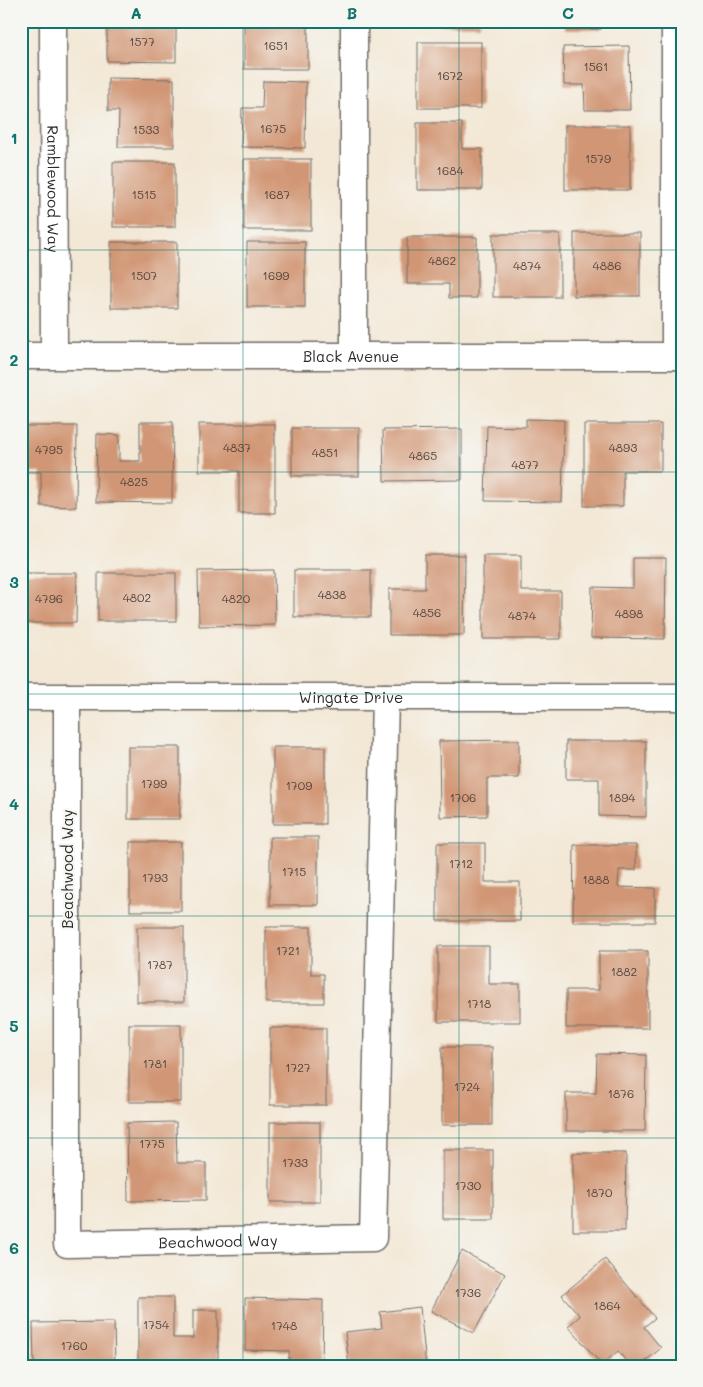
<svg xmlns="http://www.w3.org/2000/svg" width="703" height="1387" font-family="Mali,sans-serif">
  <rect width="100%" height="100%" fill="#f6f6f2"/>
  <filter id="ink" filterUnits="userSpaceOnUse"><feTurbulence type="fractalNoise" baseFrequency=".02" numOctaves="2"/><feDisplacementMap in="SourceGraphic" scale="10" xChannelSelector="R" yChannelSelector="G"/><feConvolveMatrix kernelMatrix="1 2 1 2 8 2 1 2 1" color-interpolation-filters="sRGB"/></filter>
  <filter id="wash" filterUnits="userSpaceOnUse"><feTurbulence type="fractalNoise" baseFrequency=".0096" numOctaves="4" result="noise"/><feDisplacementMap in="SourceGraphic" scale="20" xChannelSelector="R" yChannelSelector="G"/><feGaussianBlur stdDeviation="1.12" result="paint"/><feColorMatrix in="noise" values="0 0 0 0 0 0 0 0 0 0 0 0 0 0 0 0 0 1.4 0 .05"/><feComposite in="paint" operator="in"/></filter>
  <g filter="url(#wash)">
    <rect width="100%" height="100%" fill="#f3e8d6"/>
    <g id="blocks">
      <g fill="#d19675">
        <polygon points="107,21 176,21 176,62 107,61"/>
        <rect x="244" y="21" width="64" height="48"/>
        <rect x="415" y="21" width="65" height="4"/>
        <rect x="565" y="21" width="36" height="8"/>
        <rect x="418" y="42" width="63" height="66"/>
        <polygon points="629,46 630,110 585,110 584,85 564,85 563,47"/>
        <polygon points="108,78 174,79 174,147 118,147 119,111 108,111"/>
        <polygon points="263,81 306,82 305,148 241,147 242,108 262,108"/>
        <polygon points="417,123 462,123 462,149 482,149 482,190 417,190"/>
        <rect x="565" y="125" width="65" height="65"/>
        <rect x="244" y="159" width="67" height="71"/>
        <rect x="113" y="162" width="62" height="65"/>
        <rect x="574" y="233" width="66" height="63"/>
        <rect x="493" y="234" width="67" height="63"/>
        <polygon points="407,237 477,237 477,298 449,298 449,284 407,284"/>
        <rect x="111" y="242" width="66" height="66"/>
        <rect x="247" y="242" width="58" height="65"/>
        <polygon points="526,419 564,420 562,502 485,501 487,426 526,427"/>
        <polygon points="140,422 173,422 172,503 96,502 97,434 119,435 119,461 140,461"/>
        <polygon points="199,424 275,424 275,513 239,513 239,471 199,471"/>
        <polygon points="584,424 661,424 661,471 623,471 623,506 584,506"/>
        <polygon points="21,426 77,426 76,507 41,506 41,472 21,472"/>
        <rect x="292" y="428" width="67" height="48"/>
        <polygon points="462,429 462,480 384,481 383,430"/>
        <polygon points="425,555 465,555 464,635 389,635 389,589 425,589"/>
        <polygon points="483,555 521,555 521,591 561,591 561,639 483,639"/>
        <polygon points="633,558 666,558 665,639 591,638 592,587 633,588"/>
        <polygon points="274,570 275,625 199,626 198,571"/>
        <rect x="294" y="570" width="77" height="47"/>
        <polygon points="21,573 77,573 76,623 21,623"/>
        <rect x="98" y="573" width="78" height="48"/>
        <polygon points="519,740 519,778 487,778 487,816 440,817 439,741"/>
        <polygon points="566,741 646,741 646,817 599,816 599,779 566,779"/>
        <rect x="128" y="747" width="52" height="72"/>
        <rect x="273" y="747" width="52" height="77"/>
        <rect x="270" y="837" width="48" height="68"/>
        <rect x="130" y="842" width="51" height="69"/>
        <polygon points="437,843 485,843 485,882 520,882 520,921 437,921"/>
        <polygon points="574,845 636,845 636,870 619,870 618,887 655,888 655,922 573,922"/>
        <rect x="137" y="927" width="47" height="75"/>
        <polygon points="266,927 311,927 311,974 324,974 324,1003 266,1003"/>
        <polygon points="438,946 489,946 489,984 520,984 520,1022 438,1022"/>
        <polygon points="599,951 648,951 648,1028 566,1028 566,990 599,990"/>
        <rect x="129" y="1024" width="52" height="78"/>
        <rect x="270" y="1028" width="56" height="77"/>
        <rect x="442" y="1047" width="50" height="78"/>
        <polygon points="597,1054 646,1055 645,1131 566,1131 566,1093 596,1093"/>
        <polygon points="176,1122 177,1163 206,1163 206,1200 128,1201 127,1123"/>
        <rect x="270" y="1122" width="50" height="80"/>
        <rect x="443" y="1150" width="50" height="69"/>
        <polygon points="573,1153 626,1153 625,1231 573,1231"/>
        <polygon points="462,1251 505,1274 474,1333 431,1311"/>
        <polygon points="605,1259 655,1318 644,1327 661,1348 640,1366 630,1366 618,1351 602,1365 568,1326 580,1316 562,1295"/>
        <polygon points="138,1297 173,1297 173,1338 193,1338 193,1310 218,1310 218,1366 138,1366"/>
        <polygon points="245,1298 323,1300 322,1366 289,1366 289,1351 245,1350"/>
        <polygon points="420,1307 426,1366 349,1366 345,1332 382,1328 380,1312"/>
        <polygon points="114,1322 115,1366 34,1366 33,1323"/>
      </g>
    </g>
  </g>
  <g filter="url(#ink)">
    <use href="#blocks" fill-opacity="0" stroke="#716d67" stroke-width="1"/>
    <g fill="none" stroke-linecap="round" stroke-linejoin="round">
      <defs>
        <g id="minor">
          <path id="s1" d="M53 21 54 355"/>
          <polyline points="354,21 354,355"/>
          <polyline points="675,21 675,356"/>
          <path id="s2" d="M21 356H682"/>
          <path id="s3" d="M21 697H682"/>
          <path id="s4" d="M67 697V1244L373 1238 385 697"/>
        </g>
      </defs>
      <use href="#minor" stroke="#716d67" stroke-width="29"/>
      <use href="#minor" stroke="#fff" stroke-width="26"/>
    </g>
  </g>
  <path fill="none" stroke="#0f766e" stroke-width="1" stroke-opacity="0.55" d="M243 21V1366M459 21V1366M21 250H682M21 472H682M21 694H682M21 916H682M21 1138H682"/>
  <g text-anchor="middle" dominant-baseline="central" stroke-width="4.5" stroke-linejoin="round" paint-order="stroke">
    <g font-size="12" fill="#54463e">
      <text x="142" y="41">1577</text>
      <text x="276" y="45">1651</text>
      <text x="596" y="66">1561</text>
      <text x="450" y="75">1672</text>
      <text x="273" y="128">1675</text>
      <text x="146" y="129">1533</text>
      <text x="598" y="158">1579</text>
      <text x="450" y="170">1684</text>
      <text x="144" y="194">1515</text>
      <text x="277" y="194">1687</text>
      <text x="442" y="260">4862</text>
      <text x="527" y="265">4874</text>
      <text x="607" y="265">4886</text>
      <text x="144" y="275">1507</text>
      <text x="276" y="275">1699</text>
      <text x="237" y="447">4837</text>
      <text x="623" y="447">4893</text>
      <text x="49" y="449">4795</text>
      <text x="325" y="452">4851</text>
      <text x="423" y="455">4865</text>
      <text x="525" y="464">4877</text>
      <text x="134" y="481">4825</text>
      <text x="332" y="594">4838</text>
      <text x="137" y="597">4802</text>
      <text x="49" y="598">4796</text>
      <text x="236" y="598">4820</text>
      <text x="427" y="612">4856</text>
      <text x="629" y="613">4898</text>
      <text x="522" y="615">4874</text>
      <text x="154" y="783">1799</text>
      <text x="299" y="785">1709</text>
      <text x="463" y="797">1706</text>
      <text x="622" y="797">1894</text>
      <text x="461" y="863">1712</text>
      <text x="294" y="871">1715</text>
      <text x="155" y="877">1793</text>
      <text x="596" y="879">1888</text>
      <text x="288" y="950">1721</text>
      <text x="160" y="964">1787</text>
      <text x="624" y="971">1882</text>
      <text x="479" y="1003">1718</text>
      <text x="155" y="1063">1781</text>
      <text x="298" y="1067">1727</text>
      <text x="467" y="1086">1724</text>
      <text x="621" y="1093">1876</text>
      <text x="152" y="1143">1775</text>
      <text x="295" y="1162">1733</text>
      <text x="468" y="1185">1730</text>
      <text x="599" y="1192">1870</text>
      <text x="468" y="1292">1736</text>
      <text x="607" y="1305">1864</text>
      <text x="156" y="1324">1754</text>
      <text x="284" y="1325">1748</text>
      <text x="74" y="1345">1760</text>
    </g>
    <g font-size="15" fill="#2b2b2b" stroke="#f6f6f2">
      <text stroke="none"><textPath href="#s1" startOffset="168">Ramblewood Way</textPath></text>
      <text stroke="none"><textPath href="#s2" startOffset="330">Black Avenue</textPath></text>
      <text stroke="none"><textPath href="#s3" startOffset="330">Wingate Drive</textPath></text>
      <text transform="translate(67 869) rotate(-90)">Beachwood Way</text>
      <text stroke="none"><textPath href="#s4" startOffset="698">Beachwood Way</textPath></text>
    </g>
  </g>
  <rect width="703" height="1387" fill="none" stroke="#f6f6f2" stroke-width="55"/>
  <rect x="28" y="28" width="648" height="1332" fill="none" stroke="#0f766e" stroke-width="2"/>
  <g font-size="16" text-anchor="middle" font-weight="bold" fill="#0f766e">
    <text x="136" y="19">A</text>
    <text x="352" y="19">B</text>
    <text x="568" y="19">C</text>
    <text x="14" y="144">1</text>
    <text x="14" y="366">2</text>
    <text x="14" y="588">3</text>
    <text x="14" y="810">4</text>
    <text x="14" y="1032">5</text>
    <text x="14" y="1254">6</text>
  </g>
</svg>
